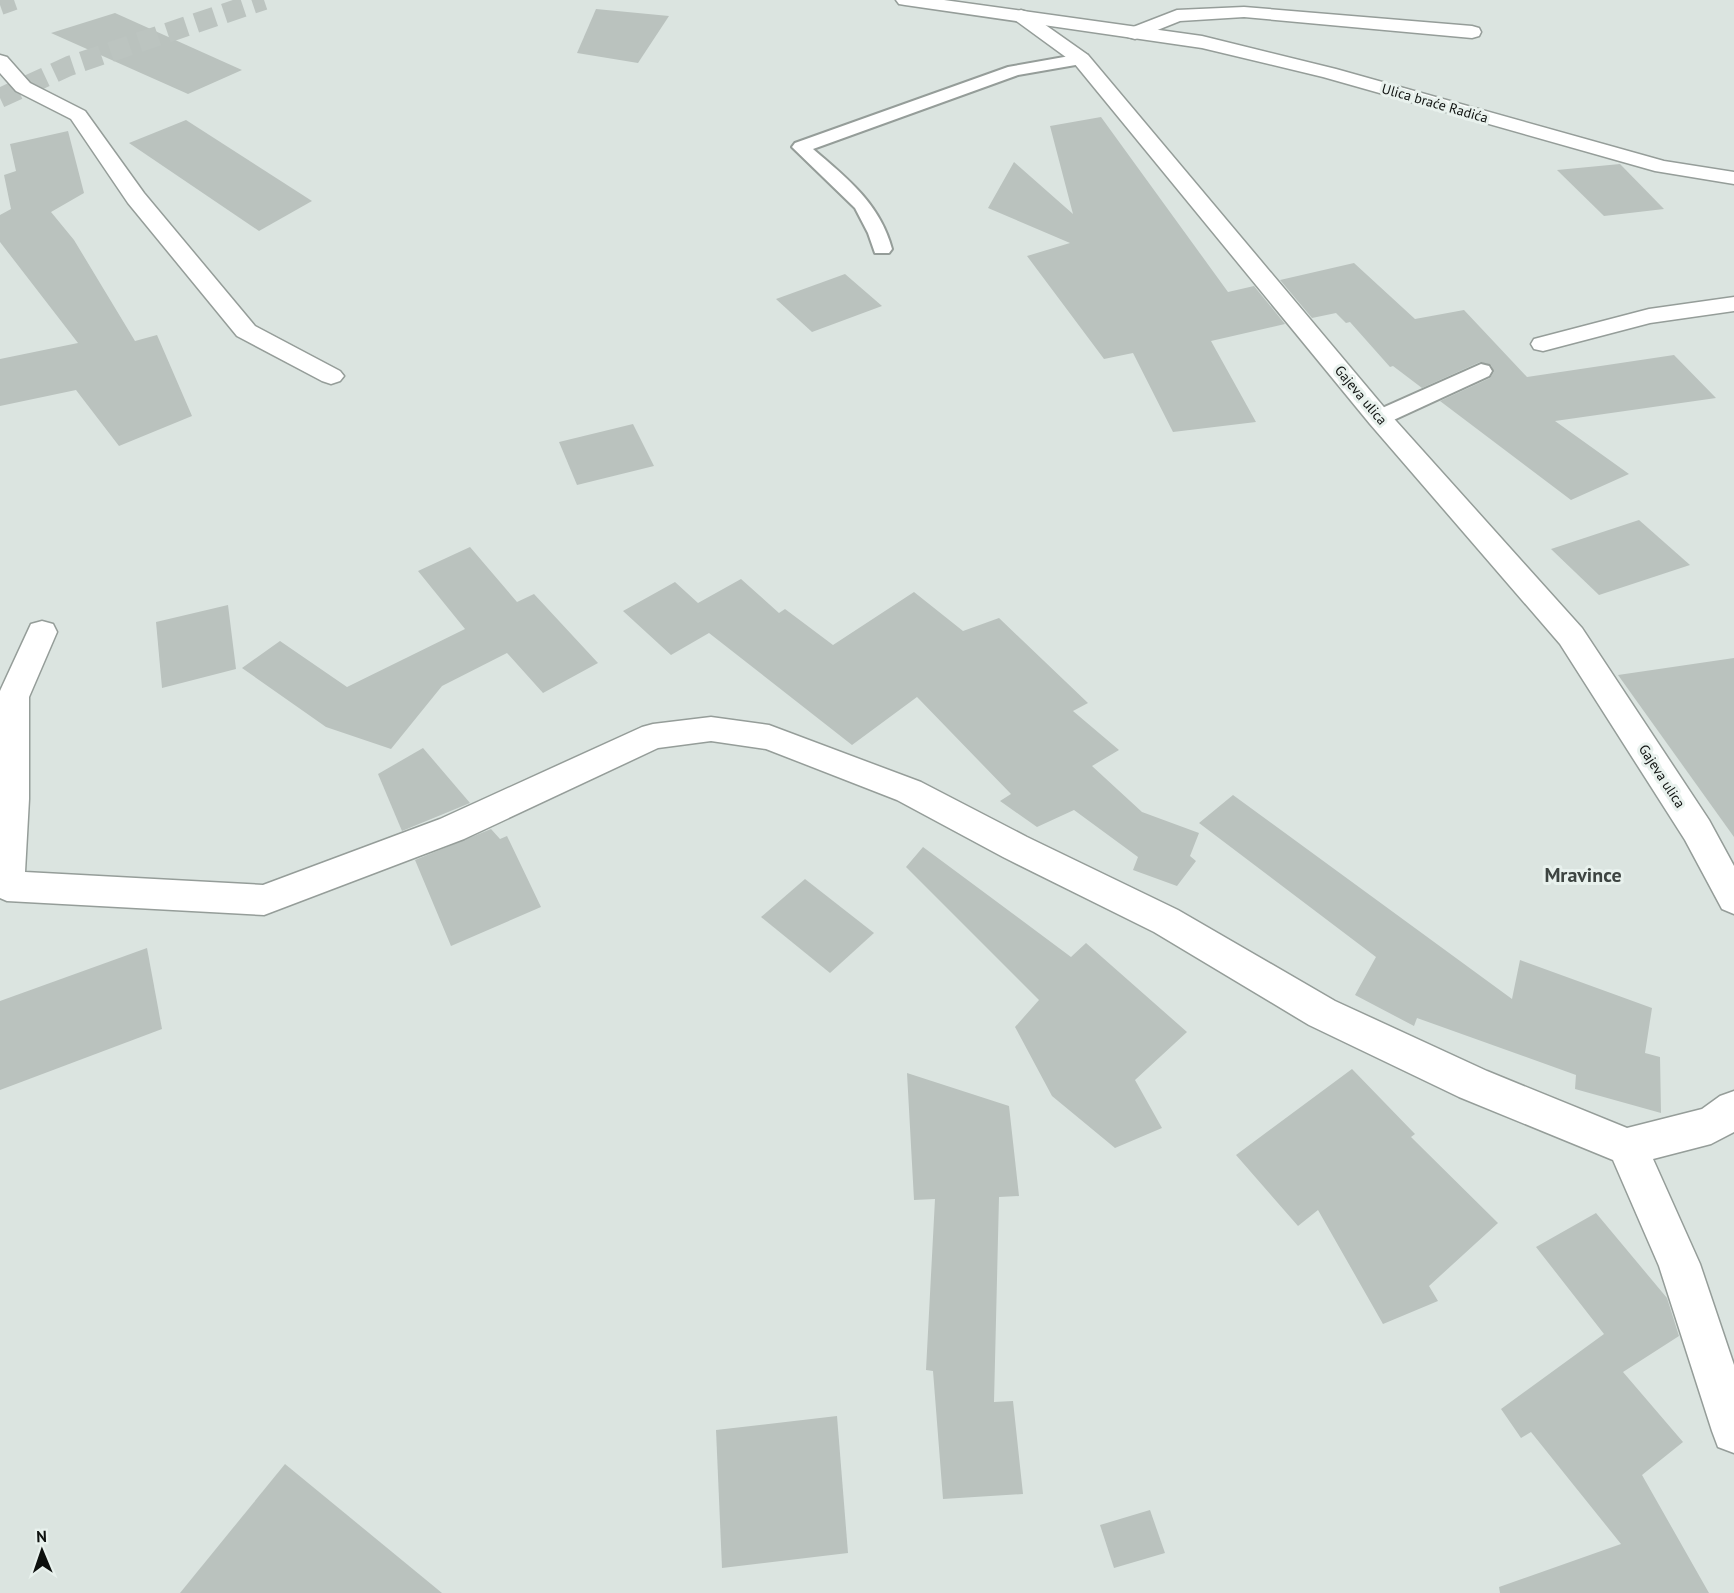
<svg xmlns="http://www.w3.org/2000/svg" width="1734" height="1593" font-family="'PT Sans',sans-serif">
  <rect width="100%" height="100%" fill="#dbe4e0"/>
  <g fill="#bac2be">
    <polygon points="596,9 669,16 638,63 577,53"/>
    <polygon points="115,13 242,70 188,94 51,33"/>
    <polygon points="1101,117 1228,292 1254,286 1285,324 1211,341 1256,422 1173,432 1133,353 1104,359 1027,256 1070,243 988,208 1014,162 1073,214 1050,126"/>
    <polygon points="186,120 312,201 259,231 129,143"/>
    <polygon points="68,131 84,193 51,212 74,240 135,341 157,335 192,416 119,446 76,390 0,406 0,359 78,343 0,242 0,215 11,209 4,175 16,171 10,144"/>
    <polygon points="1620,164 1664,209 1604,216 1557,170"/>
    <polygon points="1354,263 1415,319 1464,310 1527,377 1674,355 1716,398 1555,421 1629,474 1571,500 1440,401 1490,378 1494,372 1491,365 1480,362 1422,388 1393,366 1390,367 1350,322 1346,323 1336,313 1312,318 1280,280"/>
    <polygon points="845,274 882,306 812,332 776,299"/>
    <polygon points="633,424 654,466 577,485 559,442"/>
    <polygon points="1639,520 1690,565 1599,595 1551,549"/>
    <polygon points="470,547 517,602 534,594 598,663 543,693 507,653 442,686 391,749 326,727 242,668 280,641 347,687 465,629 418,571"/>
    <polygon points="741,579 779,613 785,609 833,645 914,592 963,631 999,618 1088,703 1073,711 1119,750 1092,766 1142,812 1199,833 1190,856 1196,861 1177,886 1133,870 1138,857 1074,810 1037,827 1000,801 1011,794 917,697 852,745 709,633 671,655 623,611 675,582 698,603"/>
    <polygon points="228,605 236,669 162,688 156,622"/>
    <polygon points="1734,658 1734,837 1618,675"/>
    <polygon points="423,748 470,803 402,831 378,774"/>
    <polygon points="1233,795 1512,999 1520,960 1652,1008 1645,1053 1660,1057 1661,1113 1575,1089 1576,1075 1417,1018 1414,1026 1355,995 1376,957 1199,823"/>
    <polygon points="491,829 500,839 507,836 541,907 451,946 415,860"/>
    <polygon points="923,847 1071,957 1086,943 1187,1032 1135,1080 1162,1128 1115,1148 1052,1096 1015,1027 1039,1000 906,867"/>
    <polygon points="805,879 874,933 830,973 761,917"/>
    <polygon points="147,948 162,1029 0,1090 0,1001"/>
    <polygon points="1352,1069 1415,1134 1411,1137 1498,1223 1429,1286 1438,1301 1383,1324 1318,1210 1298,1226 1236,1155"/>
    <polygon points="907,1073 1009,1106 1019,1196 999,1197 994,1402 1013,1401 1023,1494 943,1499 933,1371 926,1370 935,1199 914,1200"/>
    <polygon points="1596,1213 1667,1298 1679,1336 1623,1372 1683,1442 1642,1475 1709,1593 1500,1593 1499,1587 1621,1544 1531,1432 1521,1438 1501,1409 1604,1334 1536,1247"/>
    <polygon points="837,1416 848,1553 722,1568 716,1430"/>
    <polygon points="285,1464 442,1593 180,1593"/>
    <polygon points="1150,1510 1165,1553 1114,1568 1100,1525"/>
  </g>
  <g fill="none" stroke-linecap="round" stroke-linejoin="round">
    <g stroke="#bcc4c0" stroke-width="20" stroke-dasharray="20 10" stroke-linecap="butt">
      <polyline points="0,5 14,0"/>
      <polyline points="0,98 69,66 264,0"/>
    </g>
    <defs>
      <g id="lane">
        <path d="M1081 54 1087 55 1089 59 1087 63 1018 75 813 149C847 178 880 204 892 249L889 253H875L868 233 855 208 792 147 795 143 1008 67Z"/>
        <polygon points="1481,364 1489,366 1492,371 1489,376 1387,423 1379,425 1371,423 1368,418 1371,413"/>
      </g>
      <g id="street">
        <polygon points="1244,7 1472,26 1479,28 1481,32 1479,36 1472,38 1244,17 1180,21 1135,39 1128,37 1126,33 1128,29 1177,10"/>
        <polygon points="1021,10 1027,12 1088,55 1388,412 1582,628 1709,820 1734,866 1734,914 1722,909 1685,840 1560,644 1370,424 1074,63 1015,20 1012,16 1015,12"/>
        <polygon points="0,55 7,57 30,83 85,111 144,193 255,326 340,371 344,376 340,381 331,384 322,381 237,336 128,203 71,119 16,91 0,73"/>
        <polygon points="1734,297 1734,311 1650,323 1543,351 1534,349 1531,344 1534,339 1649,309"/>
        <polygon points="42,621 53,624 57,632 29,697 29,799 25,872 263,885 440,819 642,727 653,724 711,717 769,725 921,782 1027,837 1178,910 1335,1001 1487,1071 1627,1128 1702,1109 1720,1096 1734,1091 1734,1132 1711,1144 1653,1159 1700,1264 1734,1365 1734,1453 1718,1447 1712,1431 1659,1266 1613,1160 1459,1097 1309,1025 1154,932 1003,857 897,800 766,749 711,741 658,748 464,839 264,915 7,901 0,898 0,691 31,624"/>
      </g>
      <polygon id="secondary" points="896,0 944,0 1202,36 1336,69 1664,161 1734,172 1734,184 1655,171 1323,77 1202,48 905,5 899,4"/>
    </defs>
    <use href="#lane" stroke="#959d99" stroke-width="4"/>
    <use href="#street" stroke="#959d99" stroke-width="3"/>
    <use href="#secondary" stroke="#959d99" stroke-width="3"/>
    <use href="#lane" fill="#fff" fill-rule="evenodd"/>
    <use href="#street" fill="#fff" fill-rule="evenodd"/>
    <use href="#secondary" fill="#fff" fill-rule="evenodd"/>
  </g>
  <g text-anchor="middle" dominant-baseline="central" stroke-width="6" stroke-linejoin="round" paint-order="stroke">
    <g font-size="14" fill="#0d100e" stroke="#e8f1ed">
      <text transform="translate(1435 103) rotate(16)">Ulica braće Radića</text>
      <text transform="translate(1361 395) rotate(50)">Gajeva ulica</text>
      <text transform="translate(1662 776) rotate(57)">Gajeva ulica</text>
    </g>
    <g font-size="20" font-weight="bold" fill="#3d4441" stroke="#e8f1ed">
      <text x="1583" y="875">Mravince</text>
    </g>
  </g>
  <g transform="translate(42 1551) rotate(358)" stroke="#e8f1ed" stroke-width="4.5" paint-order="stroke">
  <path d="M0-4.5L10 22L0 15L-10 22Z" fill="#0d100e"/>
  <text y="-9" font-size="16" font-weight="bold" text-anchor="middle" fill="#0d100e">N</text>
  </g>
</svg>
